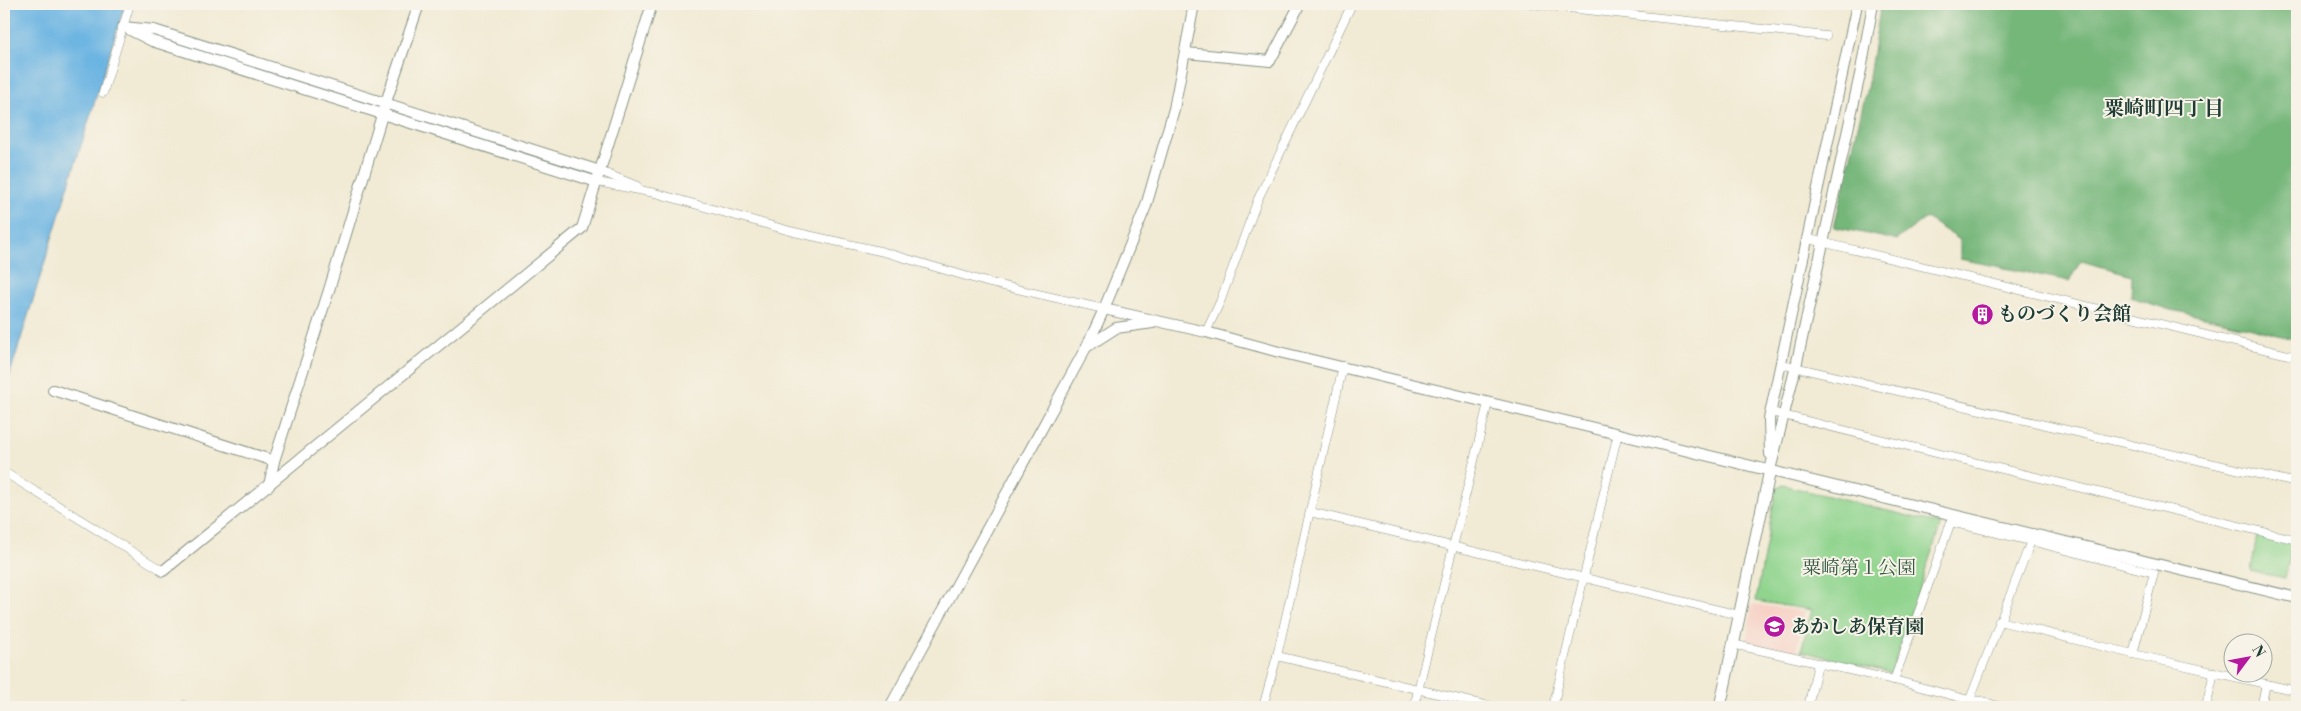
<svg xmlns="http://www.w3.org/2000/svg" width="2301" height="711" font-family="'Libre Bodoni','Noto Serif JP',serif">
  <rect width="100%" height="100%" fill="#f7f3e8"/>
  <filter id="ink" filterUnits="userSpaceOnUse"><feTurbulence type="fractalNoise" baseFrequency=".02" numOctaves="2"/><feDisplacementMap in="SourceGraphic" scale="10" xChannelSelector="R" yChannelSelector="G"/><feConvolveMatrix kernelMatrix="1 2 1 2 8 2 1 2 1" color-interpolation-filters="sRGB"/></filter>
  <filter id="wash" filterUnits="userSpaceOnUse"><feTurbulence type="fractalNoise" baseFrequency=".0096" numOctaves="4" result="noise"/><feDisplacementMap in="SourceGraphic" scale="20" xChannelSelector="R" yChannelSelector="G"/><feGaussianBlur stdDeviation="1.12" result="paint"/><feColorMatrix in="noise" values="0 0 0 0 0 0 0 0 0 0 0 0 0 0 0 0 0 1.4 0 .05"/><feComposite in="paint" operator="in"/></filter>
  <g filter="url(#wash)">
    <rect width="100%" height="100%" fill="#f1ead4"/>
    <polygon fill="#f7d1c6" points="1752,604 1805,611 1796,653 1746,643"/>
    <g fill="#90d48e" stroke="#588861">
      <polygon points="1783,485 1941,524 1891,673 1801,651 1812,610 1756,601 1776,489"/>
      <polygon points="2257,535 2293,544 2285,578 2251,571"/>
    </g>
    <polygon fill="#74b679" stroke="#4a7a56" points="1881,4 2297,4 2297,340 2232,323 2167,309 2131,297 2132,275 2081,261 2069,281 1960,259 1960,240 1926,218 1896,240 1834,227 1867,88"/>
    <polygon fill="#6ab4e2" stroke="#44788b" points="4,4 125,4 4,393"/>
  </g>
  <g filter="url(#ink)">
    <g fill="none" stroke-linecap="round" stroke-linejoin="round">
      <defs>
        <g id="street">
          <polyline points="1532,4 1826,36"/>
          <polyline points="103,93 130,4"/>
          <polyline points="600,171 637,186"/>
          <polyline points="597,182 655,193 794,232 884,252 986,282 1104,309"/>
          <polyline points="1809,239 2297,357"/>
          <polyline points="1206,332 1220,302 1258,199 1352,4"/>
          <polyline points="1781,364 2297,483"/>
          <path d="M1771 412C1946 456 2122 498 2297 540"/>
          <polyline points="4,472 163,571"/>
          <polyline points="1310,512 1739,615"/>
          <polyline points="2031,541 2154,573 2133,654"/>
          <polyline points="1999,621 2133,654 2297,691"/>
          <polyline points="1732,644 1894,680 1969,700 1982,701 2001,707"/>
          <polyline points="1277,656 1493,707"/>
          <polyline points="1894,680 1951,522 2031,541 1967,707"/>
          <polyline points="184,705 187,707"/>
          <polyline points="1263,707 1277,656 1343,366"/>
          <polyline points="1414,707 1488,403"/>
          <polyline points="1553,707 1618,433"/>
          <polyline points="1808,707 1818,664"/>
          <polyline points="2206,707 2214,672"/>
          <polyline points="2261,707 2266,684"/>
        </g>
        <g id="secondary">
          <polyline points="123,27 154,30 600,171"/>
          <polyline points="130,30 152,41 597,182"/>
          <polyline points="1186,53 1270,61 1300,4"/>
          <polyline points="1104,309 1146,206 1174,109 1194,4"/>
          <polyline points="1088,346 1116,328 1153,323"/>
          <polyline points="53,390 274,461"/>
          <polyline points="1770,454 1769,419 1857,4"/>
          <polyline points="1770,470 1796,366 1861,70 1873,4"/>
          <polyline points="269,486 274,461 329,290 386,102 419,4"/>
          <polyline points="163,571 582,228 652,4"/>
          <polyline points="890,707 1089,342 1104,309 1206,332 1279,352 2297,598"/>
        </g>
        <polyline id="primary" points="1720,707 1770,470"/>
      </defs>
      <use href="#street" stroke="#889484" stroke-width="9"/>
      <use href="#secondary" stroke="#889484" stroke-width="12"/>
      <use href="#primary" stroke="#889484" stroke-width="13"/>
      <use href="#street" stroke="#fff" stroke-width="8"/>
      <use href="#secondary" stroke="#fff" stroke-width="10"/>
      <use href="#primary" stroke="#fff" stroke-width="11"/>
    </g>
  </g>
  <defs>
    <symbol id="building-disc" viewBox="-11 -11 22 22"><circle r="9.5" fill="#b5179e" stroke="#f7f3e8"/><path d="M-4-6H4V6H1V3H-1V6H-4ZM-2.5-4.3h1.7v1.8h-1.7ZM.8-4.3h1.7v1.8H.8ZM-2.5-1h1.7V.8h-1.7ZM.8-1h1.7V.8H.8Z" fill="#fff"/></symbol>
    <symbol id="school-disc" viewBox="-11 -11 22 22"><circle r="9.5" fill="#b5179e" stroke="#f7f3e8"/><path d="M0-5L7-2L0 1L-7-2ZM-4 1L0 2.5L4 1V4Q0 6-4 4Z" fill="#fff"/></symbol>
  </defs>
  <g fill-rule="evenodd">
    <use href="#building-disc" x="1970" y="302" width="25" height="25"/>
    <use href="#school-disc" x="1762" y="614" width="25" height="25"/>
  </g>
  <g text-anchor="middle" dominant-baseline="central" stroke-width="4" stroke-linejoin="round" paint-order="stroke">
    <g font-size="19" font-weight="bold" fill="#1f3d34" stroke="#f7f3e8" text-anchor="start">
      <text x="1998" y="314">ものづくり会館</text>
      <text x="1791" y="627">あかしあ保育園</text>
    </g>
    <g font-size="19" fill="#365b46" stroke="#f7f3e8">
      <text x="1859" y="568">粟崎第１公園</text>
    </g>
    <g font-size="20" font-weight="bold" fill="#1f3d34" stroke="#f7f3e8">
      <text x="2164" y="109">粟崎町四丁目</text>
    </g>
  </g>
  <rect width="2301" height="711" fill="none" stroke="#f7f3e8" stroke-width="20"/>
  <g transform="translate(2248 658) rotate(58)"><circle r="24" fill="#f7f3e8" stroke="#a1aaa0"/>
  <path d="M0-4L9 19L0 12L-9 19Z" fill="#b5179e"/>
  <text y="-8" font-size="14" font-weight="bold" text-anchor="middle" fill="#1f3d34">N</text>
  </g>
</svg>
